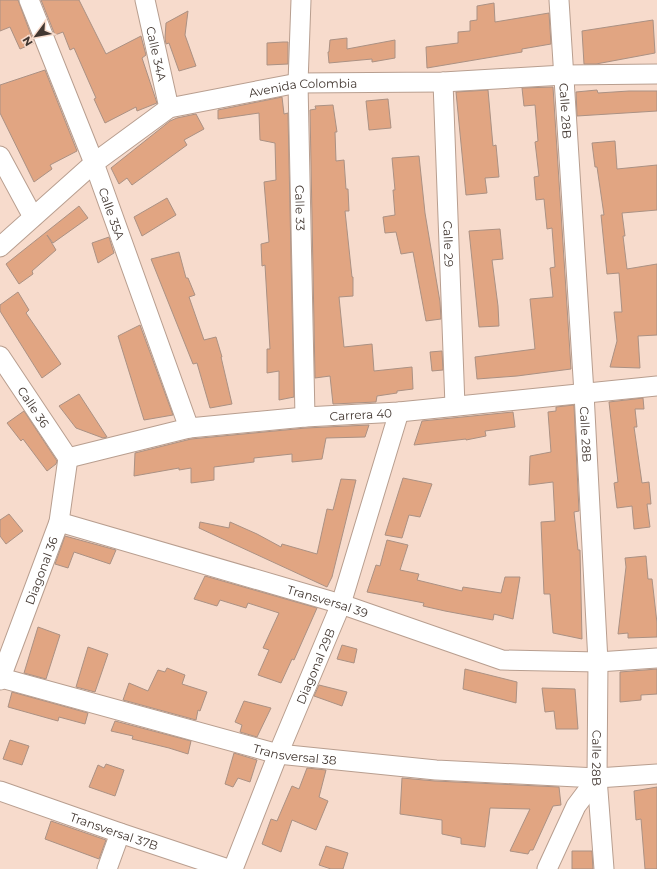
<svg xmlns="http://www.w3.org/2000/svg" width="657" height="869" font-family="Montserrat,sans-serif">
  <rect width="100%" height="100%" fill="#f7dbcc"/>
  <g fill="#e1a582" stroke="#ab9183">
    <polygon points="0,0 18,0 34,43 20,49 10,27 0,31"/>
    <polygon points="41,0 79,0 106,54 141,36 146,55 142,58 157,103 137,111 136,107 105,123 94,99 96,98 74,48 70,50 63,32 55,35"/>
    <polygon points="494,3 495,22 549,13 551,44 522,49 522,52 427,68 426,47 458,43 458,32 470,31 470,21 477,20 477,6"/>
    <polygon points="188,11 185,35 196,66 179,71 169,43 166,44 165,38 166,23"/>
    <polygon points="653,20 655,53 596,64 584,64 582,31"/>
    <polygon points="347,38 347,49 395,40 395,58 372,62 372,59 329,63 328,52 329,52 330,40"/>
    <polygon points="283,42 288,42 288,64 267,65 267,43"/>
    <polygon points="45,70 77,151 50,165 52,169 34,182 0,113 0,85"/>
    <polygon points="553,87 571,369 517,376 477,379 475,357 535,349 530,299 553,297 550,268 555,267 552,228 547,229 544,199 536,200 534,177 539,176 535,142 538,141 535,105 524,106 522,88"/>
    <polygon points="488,90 493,146 496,145 499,177 485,178 487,193 466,195 456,92"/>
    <polygon points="597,90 598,93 629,91 657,91 657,111 577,116 576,92"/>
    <polygon points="282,97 284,114 288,113 294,397 279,400 279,371 267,373 267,349 270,349 265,265 262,266 261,244 269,242 264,182 276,180 275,143 260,140 259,113 218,119 218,110"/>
    <polygon points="388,99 391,128 369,130 366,101"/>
    <polygon points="333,105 337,132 335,132 336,161 344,160 346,189 348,189 349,211 345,211 352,277 353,277 353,296 339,297 344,347 372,344 374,371 412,367 413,389 397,391 397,393 377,396 376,402 333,404 330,376 315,378 310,110 316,109 315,106"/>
    <polygon points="196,114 204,129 184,140 187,145 132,185 127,178 119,184 111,168 170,121 177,118"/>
    <polygon points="615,141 617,169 657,165 657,210 622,213 625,236 623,236 627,269 657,264 657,335 638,336 640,368 610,367 617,341 614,312 622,312 619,273 607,274 601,215 604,215 597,167 595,167 592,143"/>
    <polygon points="419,156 425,213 440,302 441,319 426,321 413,252 401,254 396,232 385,233 383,217 395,215 393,190 395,190 392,158"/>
    <polygon points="167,198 176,215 142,236 134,217"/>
    <polygon points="79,206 88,218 53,243 47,235 56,250 32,271 33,274 19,284 6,264"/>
    <polygon points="500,229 503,259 492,260 498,306 499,326 479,327 469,231"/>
    <polygon points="109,237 114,253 98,263 92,243"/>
    <polygon points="179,252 186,278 188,278 195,295 189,297 204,340 216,337 222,357 221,357 232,404 210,408 197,363 193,364 151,259"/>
    <polygon points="18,292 29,310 26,313 61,364 42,378 0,311 0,305"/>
    <polygon points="140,325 173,415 144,420 118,336"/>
    <polygon points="442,351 443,370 432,371 430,352"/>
    <polygon points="79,394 107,437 103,438 76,428 59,406"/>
    <polygon points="643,398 644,409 635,409 637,427 634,427 642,483 649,482 651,504 647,504 650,527 634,529 632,506 617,508 614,483 618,482 609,402"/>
    <polygon points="574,405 579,511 574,512 578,550 580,550 582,639 553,633 550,594 544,594 541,522 555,521 553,482 529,485 530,456 551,452 548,412 556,411 556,407"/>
    <polygon points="24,411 57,461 56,464 47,471 23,439 21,441 7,423"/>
    <polygon points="513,412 515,427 485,431 486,436 466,440 466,439 414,445 422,421"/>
    <polygon points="369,425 365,437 326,438 322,459 292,462 292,454 254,458 254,462 214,467 214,480 191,483 191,468 179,470 179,468 134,476 135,453 191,439 306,428"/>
    <polygon points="403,478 432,484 420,517 409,515 402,538 385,535"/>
    <polygon points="341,479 356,480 332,577 327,587 199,528 200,522 229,528 230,522 257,534 281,547 282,544 317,554 327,509 333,510"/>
    <polygon points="9,514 23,531 6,544 0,536 0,520"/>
    <polygon points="65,536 116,550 110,564 74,552 68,568 55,564"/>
    <polygon points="387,540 408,545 400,570 419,574 417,580 462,591 463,587 501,593 505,577 520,577 513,619 494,614 493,620 445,611 423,606 424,603 367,592 376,565 380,566"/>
    <polygon points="646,556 648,579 652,579 657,623 657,637 628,638 628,633 618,634 626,567 625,558"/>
    <polygon points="205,576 317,608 294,660 292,659 281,683 258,675 269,650 263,648 279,613 248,603 246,608 220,600 217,606 194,599"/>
    <polygon points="38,627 60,635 46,679 24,673"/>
    <polygon points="342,645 357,649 354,663 337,659"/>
    <polygon points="88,647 108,654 95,692 76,687"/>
    <polygon points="167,668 185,675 182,684 207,692 200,711 198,710 196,720 123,700 129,683 148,691 158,670 165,672"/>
    <polygon points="465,669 517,682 516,703 463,689"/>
    <polygon points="657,669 657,694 641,695 641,700 620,702 620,672"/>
    <polygon points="319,685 347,692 342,706 314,696"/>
    <polygon points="542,688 575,689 578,729 556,729 554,711 545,712"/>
    <polygon points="12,692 88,713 85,724 59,717 58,721 8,707"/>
    <polygon points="244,701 271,708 257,737 240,732 242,725 235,722"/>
    <polygon points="115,721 191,741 188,754 169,748 132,739 133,736 111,731"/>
    <polygon points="10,740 29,746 22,765 3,759"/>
    <polygon points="234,753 257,760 250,782 238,778 233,787 225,784"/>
    <polygon points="106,764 124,770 115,796 89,787 98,765 104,768"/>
    <polygon points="307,768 326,770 319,797 328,801 316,830 292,820 281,852 262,844 271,819 277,821 292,786 299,789"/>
    <polygon points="402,778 435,781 559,787 561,805 553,806 533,850 530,850 528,854 510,851 530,809 490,808 485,847 461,844 461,838 442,834 442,820 400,814"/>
    <polygon points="657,787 657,869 645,869 641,819 636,820 634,791"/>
    <polygon points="51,821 106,840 99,859 45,839"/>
    <polygon points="326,846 348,853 343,869 331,869 319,865"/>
    <polygon points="572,851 592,851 593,869 572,869"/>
  </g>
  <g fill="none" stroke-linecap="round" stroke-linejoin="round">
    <defs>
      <g id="minor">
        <path id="s1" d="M29 0 94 163 189 428"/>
        <path id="s2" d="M145 0 169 108"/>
        <path id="s3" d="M301 0 298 83 305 417"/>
        <path id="s4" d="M559 0 584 393 598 662 597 778 604 869"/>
        <path id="s5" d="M443 82 455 406"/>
        <polyline points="0,156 33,217"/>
        <path id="s6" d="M0 247 94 163 169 108 298 83 443 82 564 75 657 74"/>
        <path id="s7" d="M0 356 68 458"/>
        <path id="s8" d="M68 458 189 428 305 417 399 412 657 386"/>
        <path id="s9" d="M59 522 341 604 502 660 598 662 657 658"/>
        <path id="s10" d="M1 678 278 754 436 770 597 778 657 774"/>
        <path id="s11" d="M0 680 59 522 68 458"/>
        <path id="s12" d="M0 791 120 833 228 869"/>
        <polyline points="107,869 120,833"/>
        <path id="s13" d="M233 869 278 754 341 604 399 412"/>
        <polyline points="547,869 576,806 597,778"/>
      </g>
    </defs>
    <use href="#minor" stroke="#b89e8f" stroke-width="21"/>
    <use href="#minor" stroke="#fff" stroke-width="19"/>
  </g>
  <g text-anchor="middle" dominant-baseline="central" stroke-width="3" stroke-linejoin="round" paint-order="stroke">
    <g font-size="12" fill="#423731" stroke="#f7dbcc">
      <text stroke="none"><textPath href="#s2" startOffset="55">Calle 34A</textPath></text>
      <text stroke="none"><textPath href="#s6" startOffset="355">Avenida Colombia</textPath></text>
      <text stroke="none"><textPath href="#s4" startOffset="111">Calle 28B</textPath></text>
      <text stroke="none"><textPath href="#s3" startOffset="208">Calle 33</textPath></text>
      <text stroke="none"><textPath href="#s1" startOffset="229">Calle 35A</textPath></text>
      <text stroke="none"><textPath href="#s5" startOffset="162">Calle 29</textPath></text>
      <text stroke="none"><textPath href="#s7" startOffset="61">Calle 36</textPath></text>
      <text stroke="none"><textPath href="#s8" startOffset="297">Carrera 40</textPath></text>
      <text stroke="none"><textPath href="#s4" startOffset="435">Calle 28B</textPath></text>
      <text stroke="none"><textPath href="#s11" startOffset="117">Diagonal 36</textPath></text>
      <text stroke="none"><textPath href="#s9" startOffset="280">Transversal 39</textPath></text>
      <text stroke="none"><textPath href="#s13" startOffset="219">Diagonal 29B</textPath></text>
      <text stroke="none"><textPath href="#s10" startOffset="304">Transversal 38</textPath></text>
      <text stroke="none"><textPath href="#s4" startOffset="759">Calle 28B</textPath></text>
      <text stroke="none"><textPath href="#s12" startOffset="121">Transversal 37B</textPath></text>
    </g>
  </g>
  <g transform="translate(36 36) rotate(238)" stroke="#f7dbcc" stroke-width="3" paint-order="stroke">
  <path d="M0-3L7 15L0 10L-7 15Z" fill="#423731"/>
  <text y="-6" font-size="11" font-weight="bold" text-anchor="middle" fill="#423731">N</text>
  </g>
</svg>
